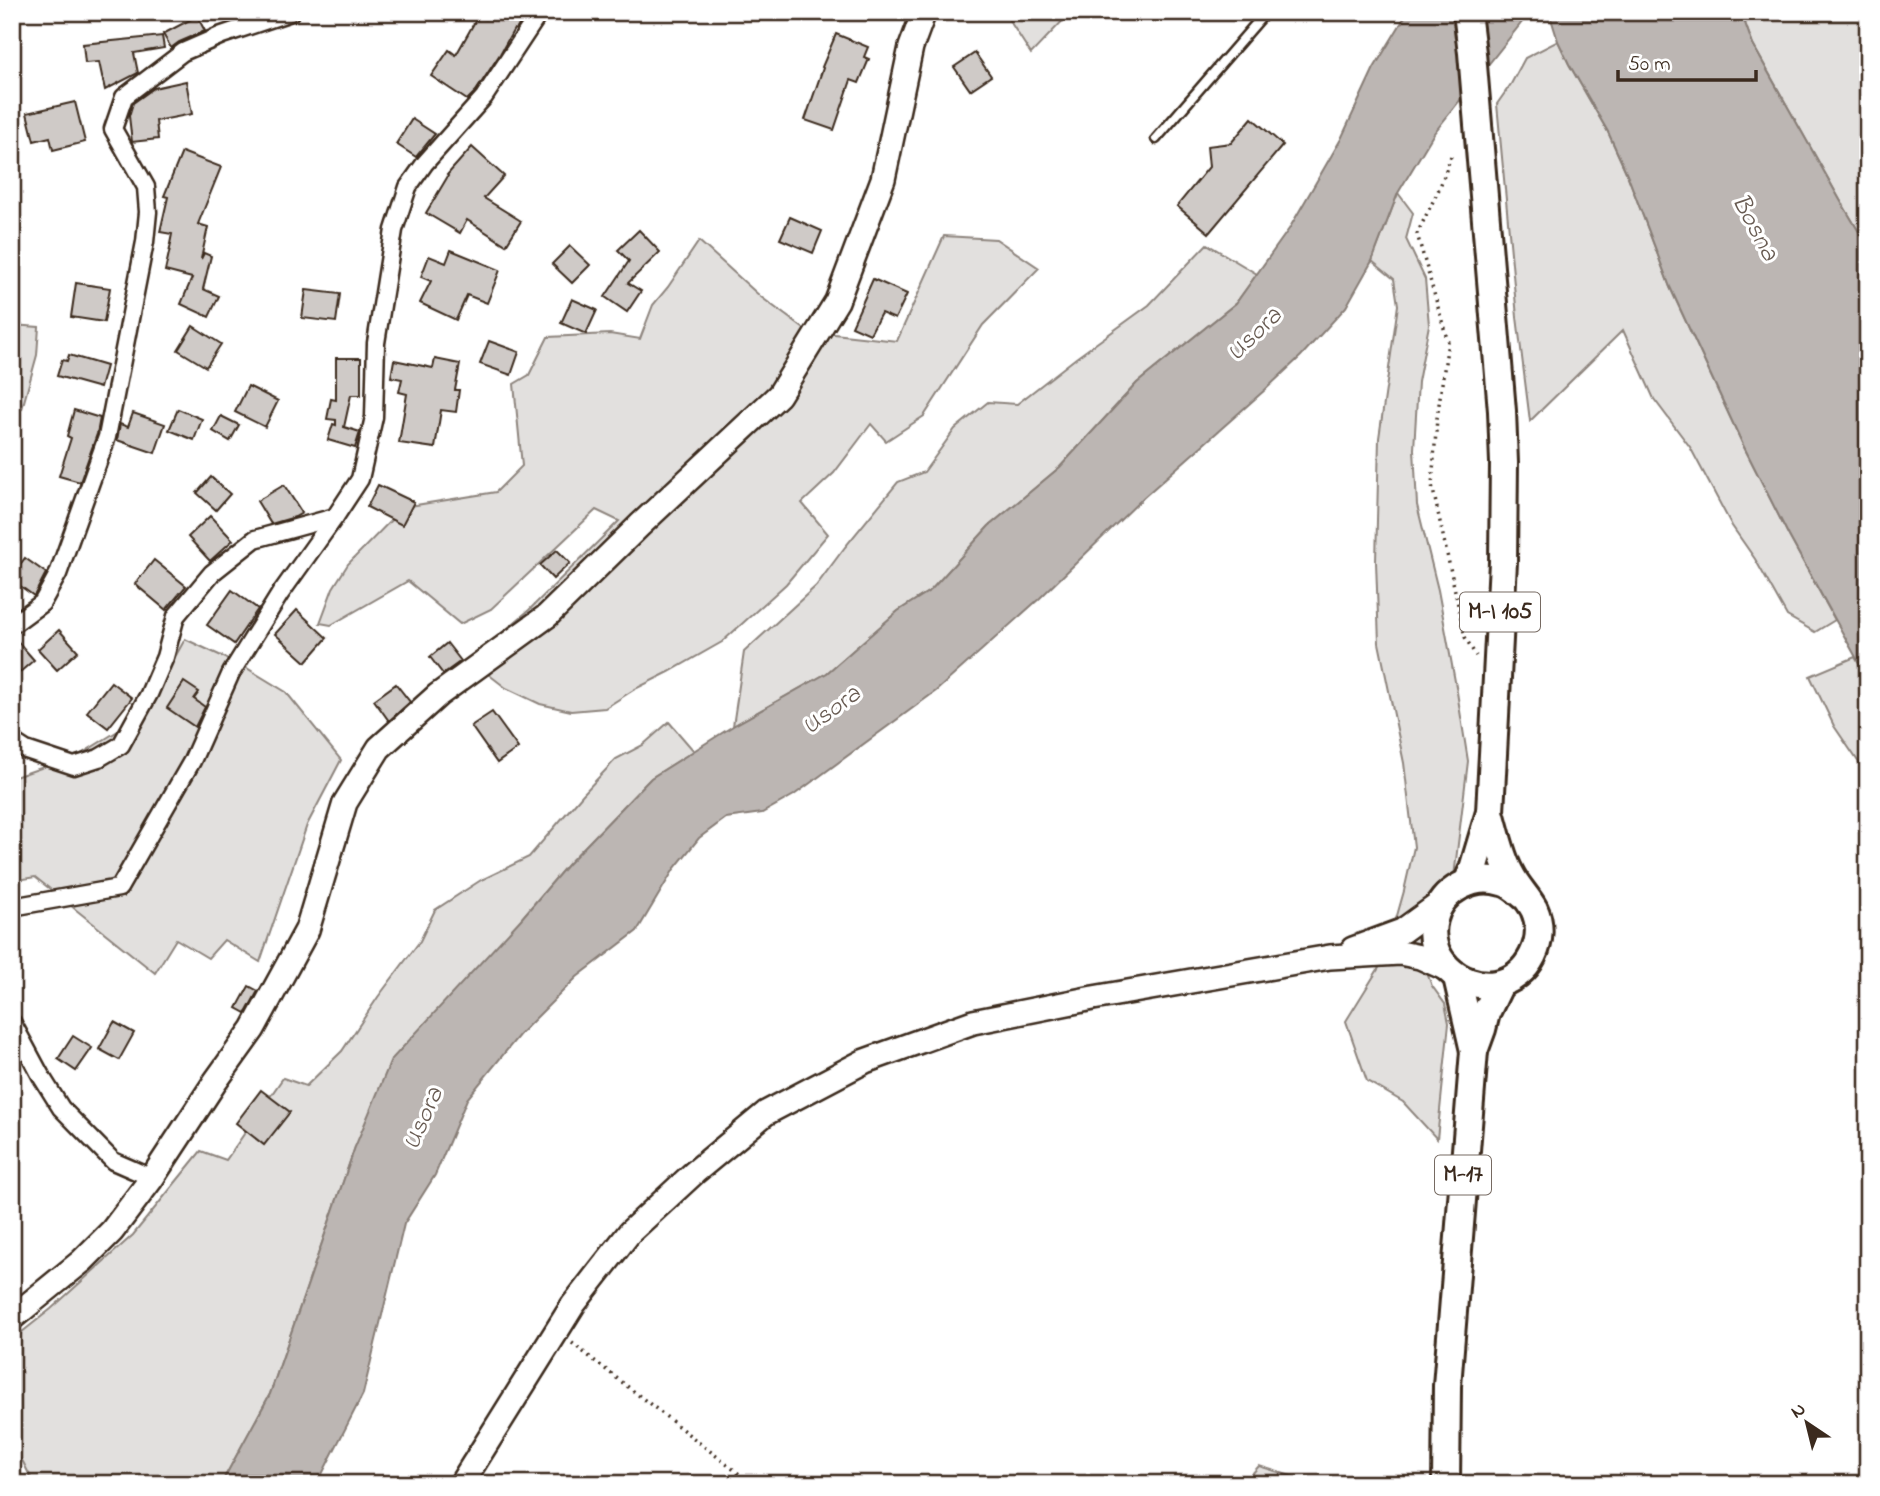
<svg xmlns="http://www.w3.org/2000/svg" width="1880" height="1496" font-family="'Indie Flower',sans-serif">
  <rect width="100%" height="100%" fill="#fff"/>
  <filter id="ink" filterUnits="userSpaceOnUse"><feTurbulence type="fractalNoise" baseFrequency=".0143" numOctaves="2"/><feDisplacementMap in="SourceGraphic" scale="14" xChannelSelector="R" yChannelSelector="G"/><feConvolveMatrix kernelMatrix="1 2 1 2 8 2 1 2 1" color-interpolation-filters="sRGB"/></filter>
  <g filter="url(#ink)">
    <g fill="#e2e0de" stroke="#8e857e" stroke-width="2">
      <polygon points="1004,12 1071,12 1031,54"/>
      <polygon points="1741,12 1868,12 1868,247 1840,200 1753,45"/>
      <polygon points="1558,41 1569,64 1608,132 1627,174 1670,287 1743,445 1789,536 1835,620 1815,632 1787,616 1755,559 1732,526 1690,447 1654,399 1623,330 1530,421 1517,317 1497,104 1511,84 1525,58"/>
      <polygon points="1398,193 1413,213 1406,239 1425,279 1429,325 1418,382 1414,449 1417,505 1438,590 1457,692 1468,761 1453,885 1422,960 1432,986 1445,1004 1449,1023 1437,1139 1403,1102 1367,1081 1346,1021 1385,958 1404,891 1414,847 1404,763 1379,643 1376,562 1379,438 1398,305 1394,279 1372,261"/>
      <polygon points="944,236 996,239 1039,268 983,325 924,416 886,441 871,424 834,473 802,503 828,534 786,584 722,642 669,672 635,689 605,708 571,711 540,704 506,688 470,660 529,610 619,521 596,510 491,609 460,624 408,581 331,625 320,623 333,588 348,564 404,507 496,492 522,466 514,384 529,375 548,337 610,334 640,339 653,305 668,287 699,241 761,297 807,331 897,341"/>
      <polygon points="1207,244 1257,274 1236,303 1137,383 1060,467 989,526 931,590 898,611 827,673 733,726 744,652 816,586 845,547 898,482 924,472 955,429 988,402 1017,404 1076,358 1149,305"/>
      <polygon points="12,325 39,327 37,355 22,409 12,406"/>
      <polygon points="185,639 245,667 286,692 341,760 307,825 260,962 224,940 208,958 176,939 155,973 35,877 12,881 12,778 81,754 121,729 149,704"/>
      <polygon points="1855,657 1868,680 1868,776 1834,726 1810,676"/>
      <polygon points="669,722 694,751 651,778 568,864 521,919 355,1147 270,1394 221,1484 34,1484 23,1462 12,1453 12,1340 51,1309 133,1235 201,1151 226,1160 283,1078 306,1086 342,1051 378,997 420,941 435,910 481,880 529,857 583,794 616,759 643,745"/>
      <polygon points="1259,1466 1317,1484 1243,1484"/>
    </g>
    <g fill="#bcb6b3" stroke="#887e77" stroke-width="2">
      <polygon points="1408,12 1530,12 1434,133 1398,193 1372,261 1346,307 1301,356 1266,389 1144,497 1040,598 936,691 794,795 762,813 726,818 699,838 674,869 637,931 577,977 520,1034 467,1099 435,1175 404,1224 363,1394 317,1484 221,1484 270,1394 355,1147 391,1060 521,919 568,864 651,778 733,726 827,673 898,611 931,590 989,526 1060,467 1137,383 1236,303 1289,229 1341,139 1374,68"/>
      <polygon points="1549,12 1741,12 1753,45 1840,200 1868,247 1868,679 1789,536 1743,445 1670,287 1627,174 1608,132 1569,64 1558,41"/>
    </g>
    <g fill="#cfcac7" stroke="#3b2a1e" stroke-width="2">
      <polygon points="488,12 527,12 516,30 514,29 500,54 476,91 467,100 431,76 449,50 456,55 478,16 485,19"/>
      <polygon points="197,16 205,31 179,42 171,48 163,34"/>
      <polygon points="836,34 868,47 864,57 869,59 859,83 851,80 834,130 805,120 823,68 822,67"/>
      <polygon points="162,36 164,48 134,53 138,73 105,90 99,62 85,63 83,44"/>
      <polygon points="975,53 991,76 970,90 954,67"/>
      <polygon points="186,81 192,114 156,121 158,139 132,142 129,116 133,103 154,88"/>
      <polygon points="75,102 85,142 53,150 50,137 34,141 27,113"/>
      <polygon points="1252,118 1283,145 1209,233 1177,206 1209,167 1207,146 1231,143"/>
      <polygon points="412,119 435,134 416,157 396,144"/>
      <polygon points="472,147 504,176 484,198 521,221 506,245 467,220 460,233 426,213 448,176 447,175"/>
      <polygon points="182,152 221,167 198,224 208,227 201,259 204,253 211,256 203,289 219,296 209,317 181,304 192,278 165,271 171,244 170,244 172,234 160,232 168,197 164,196"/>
      <polygon points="790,217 822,231 813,253 780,239"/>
      <polygon points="639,230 660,252 628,283 641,291 627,312 605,297 629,261 618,250"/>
      <polygon points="570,246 590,265 572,283 552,264"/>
      <polygon points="451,250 500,270 487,303 467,295 456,320 420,303 431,281 421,277 429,256 446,263"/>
      <polygon points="873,279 907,294 895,319 881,313 870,334 852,326"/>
      <polygon points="76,283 110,288 104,322 71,317"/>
      <polygon points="306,290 340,294 336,322 302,318"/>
      <polygon points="572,299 597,310 586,334 561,323"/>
      <polygon points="193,326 221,344 206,367 178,350"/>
      <polygon points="489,341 519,352 511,375 480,364"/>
      <polygon points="69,355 106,366 100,388 57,376 62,360 67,361"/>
      <polygon points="336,358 361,358 361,395 351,395 344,427 360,432 355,448 328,440 333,424 336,425 336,420 327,419 331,399 336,400"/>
      <polygon points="435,359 460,364 455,390 459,390 456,412 441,410 435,448 399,443 407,394 399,392 402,379 391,377 394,360 433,368"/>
      <polygon points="248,386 278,401 265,427 235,412"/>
      <polygon points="178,409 202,419 194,440 169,430"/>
      <polygon points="74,410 100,418 97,434 80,482 59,476 71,438 67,436"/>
      <polygon points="133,413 165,424 155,453 117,440 120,424 128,427"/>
      <polygon points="221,416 239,425 230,441 213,431"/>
      <polygon points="211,477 230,494 216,510 197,493"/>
      <polygon points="284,485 302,513 295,517 271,524 257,501"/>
      <polygon points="378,485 414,502 402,525 367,507"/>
      <polygon points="210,516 233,540 210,561 188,537"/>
      <polygon points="557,550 570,563 553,579 540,565"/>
      <polygon points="25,558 46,573 34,596 12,580 12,575"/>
      <polygon points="154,560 186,586 166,610 135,584"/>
      <polygon points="232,590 258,609 234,644 207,625"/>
      <polygon points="297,610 327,638 306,662 275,634"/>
      <polygon points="59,630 78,651 57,670 38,649"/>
      <polygon points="12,635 34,660 12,679"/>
      <polygon points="447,643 461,661 443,674 430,657"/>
      <polygon points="111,682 132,698 108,728 87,712"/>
      <polygon points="184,682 199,692 194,699 205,707 195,727 167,708"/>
      <polygon points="396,684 410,702 389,721 374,700"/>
      <polygon points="492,712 518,748 497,763 471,726"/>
      <polygon points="249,986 258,991 246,1013 237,1008"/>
      <polygon points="114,1022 134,1033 119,1060 99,1049"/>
      <polygon points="73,1036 92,1048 76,1071 58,1059"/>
      <polygon points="261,1090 290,1112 264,1145 236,1123"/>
    </g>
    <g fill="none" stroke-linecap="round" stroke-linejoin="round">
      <defs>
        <polyline id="lane" points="1156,139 1266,12"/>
        <g id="street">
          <polyline points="12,625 42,603 58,574 107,437 145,242 148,212 146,187 113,129 124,97 183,52 222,35 291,12"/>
          <polyline points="12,741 26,750 74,766 99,758 121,745 149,694 165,657 176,616 212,573 255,539 335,517 360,479 374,417 376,343 394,230 408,187 425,163 484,97 540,12"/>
          <polyline points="12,907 119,888 192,761 231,673 280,594 335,517"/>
          <polyline points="12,1022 41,1076 61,1108 113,1161 152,1178"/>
        </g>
        <g id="secondary">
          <polyline points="1353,949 1402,931 1442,902"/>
          <polyline points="12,1318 82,1261 112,1231 152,1178 215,1082 253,1029 307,930 345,803 379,748 438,695 547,616 640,525 779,395 837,301 883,179 911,47 924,12"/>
          <polyline points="461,1484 573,1305 630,1232 695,1172 766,1113 865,1061 973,1022 1093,998 1330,957 1400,953 1420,957 1447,969"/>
        </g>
        <g id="primary">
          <polyline points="1467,12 1472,53 1502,411 1504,463 1503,562 1490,812 1473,869 1467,883"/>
          <path d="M1490 812C1496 832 1500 855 1510 873 1516 886 1527 896 1534 909 1548 939 1529 978 1496 984 1459 990 1424 957 1434 919 1441 890 1474 873 1502 882 1511 884 1517 890 1524 896"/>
          <polyline points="1457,977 1474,1051"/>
          <polyline points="1446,1484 1447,1386 1474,1051 1482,1029 1486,1013 1500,984"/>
        </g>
      </defs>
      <use href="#lane" stroke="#3b2a1e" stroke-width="13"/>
      <use href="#street" stroke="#3b2a1e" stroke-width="21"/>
      <use href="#secondary" stroke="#3b2a1e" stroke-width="28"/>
      <use href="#primary" stroke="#3b2a1e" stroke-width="32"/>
      <g stroke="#3b2a1e" stroke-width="3.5" stroke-dasharray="2 5" stroke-linecap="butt">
        <polyline points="1451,156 1440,187 1417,234 1448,342 1437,418 1432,485 1465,637 1476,656"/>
        <polyline points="572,1343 752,1484"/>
      </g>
      <use href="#lane" stroke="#fff" stroke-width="8"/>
      <use href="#street" stroke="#fff" stroke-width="16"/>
      <use href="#secondary" stroke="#fff" stroke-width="23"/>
      <use href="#primary" stroke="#fff" stroke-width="26"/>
    </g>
  </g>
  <g text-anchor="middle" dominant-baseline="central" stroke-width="6" stroke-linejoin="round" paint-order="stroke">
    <g fill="#fff" stroke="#766a62" stroke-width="2">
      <rect x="1460" y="592.5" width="80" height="39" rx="5"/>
      <rect x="1435" y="1155.5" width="56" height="39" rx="5"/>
    </g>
    <g font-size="23" font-weight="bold" fill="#3b2a1e">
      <text x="1500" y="612">M-I 105</text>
      <text x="1463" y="1175">M-17</text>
    </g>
    <g font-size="26" font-style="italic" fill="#685b52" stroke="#fff">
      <text transform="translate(1754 228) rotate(62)">Bosna</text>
      <text transform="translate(1255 335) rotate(-44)">Usora</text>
      <text transform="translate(832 711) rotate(-36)">Usora</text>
      <text transform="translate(424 1119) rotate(-66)">Usora</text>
    </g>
  </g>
  <rect width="1880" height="1496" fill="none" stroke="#fff" stroke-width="42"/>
  <rect x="21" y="21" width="1838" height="1454" fill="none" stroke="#3b2a1e" stroke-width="2.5" filter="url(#ink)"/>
  <g transform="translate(1807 1423) rotate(325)" stroke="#ffffff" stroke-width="5" paint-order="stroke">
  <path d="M0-5L12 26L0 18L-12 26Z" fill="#3b2a1e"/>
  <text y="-10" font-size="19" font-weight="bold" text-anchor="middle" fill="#3b2a1e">N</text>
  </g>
  <path d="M1618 70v10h138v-10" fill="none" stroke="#3b2a1e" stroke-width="3.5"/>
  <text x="1628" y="70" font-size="21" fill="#3b2a1e" stroke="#ffffff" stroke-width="5" paint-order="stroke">50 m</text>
</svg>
